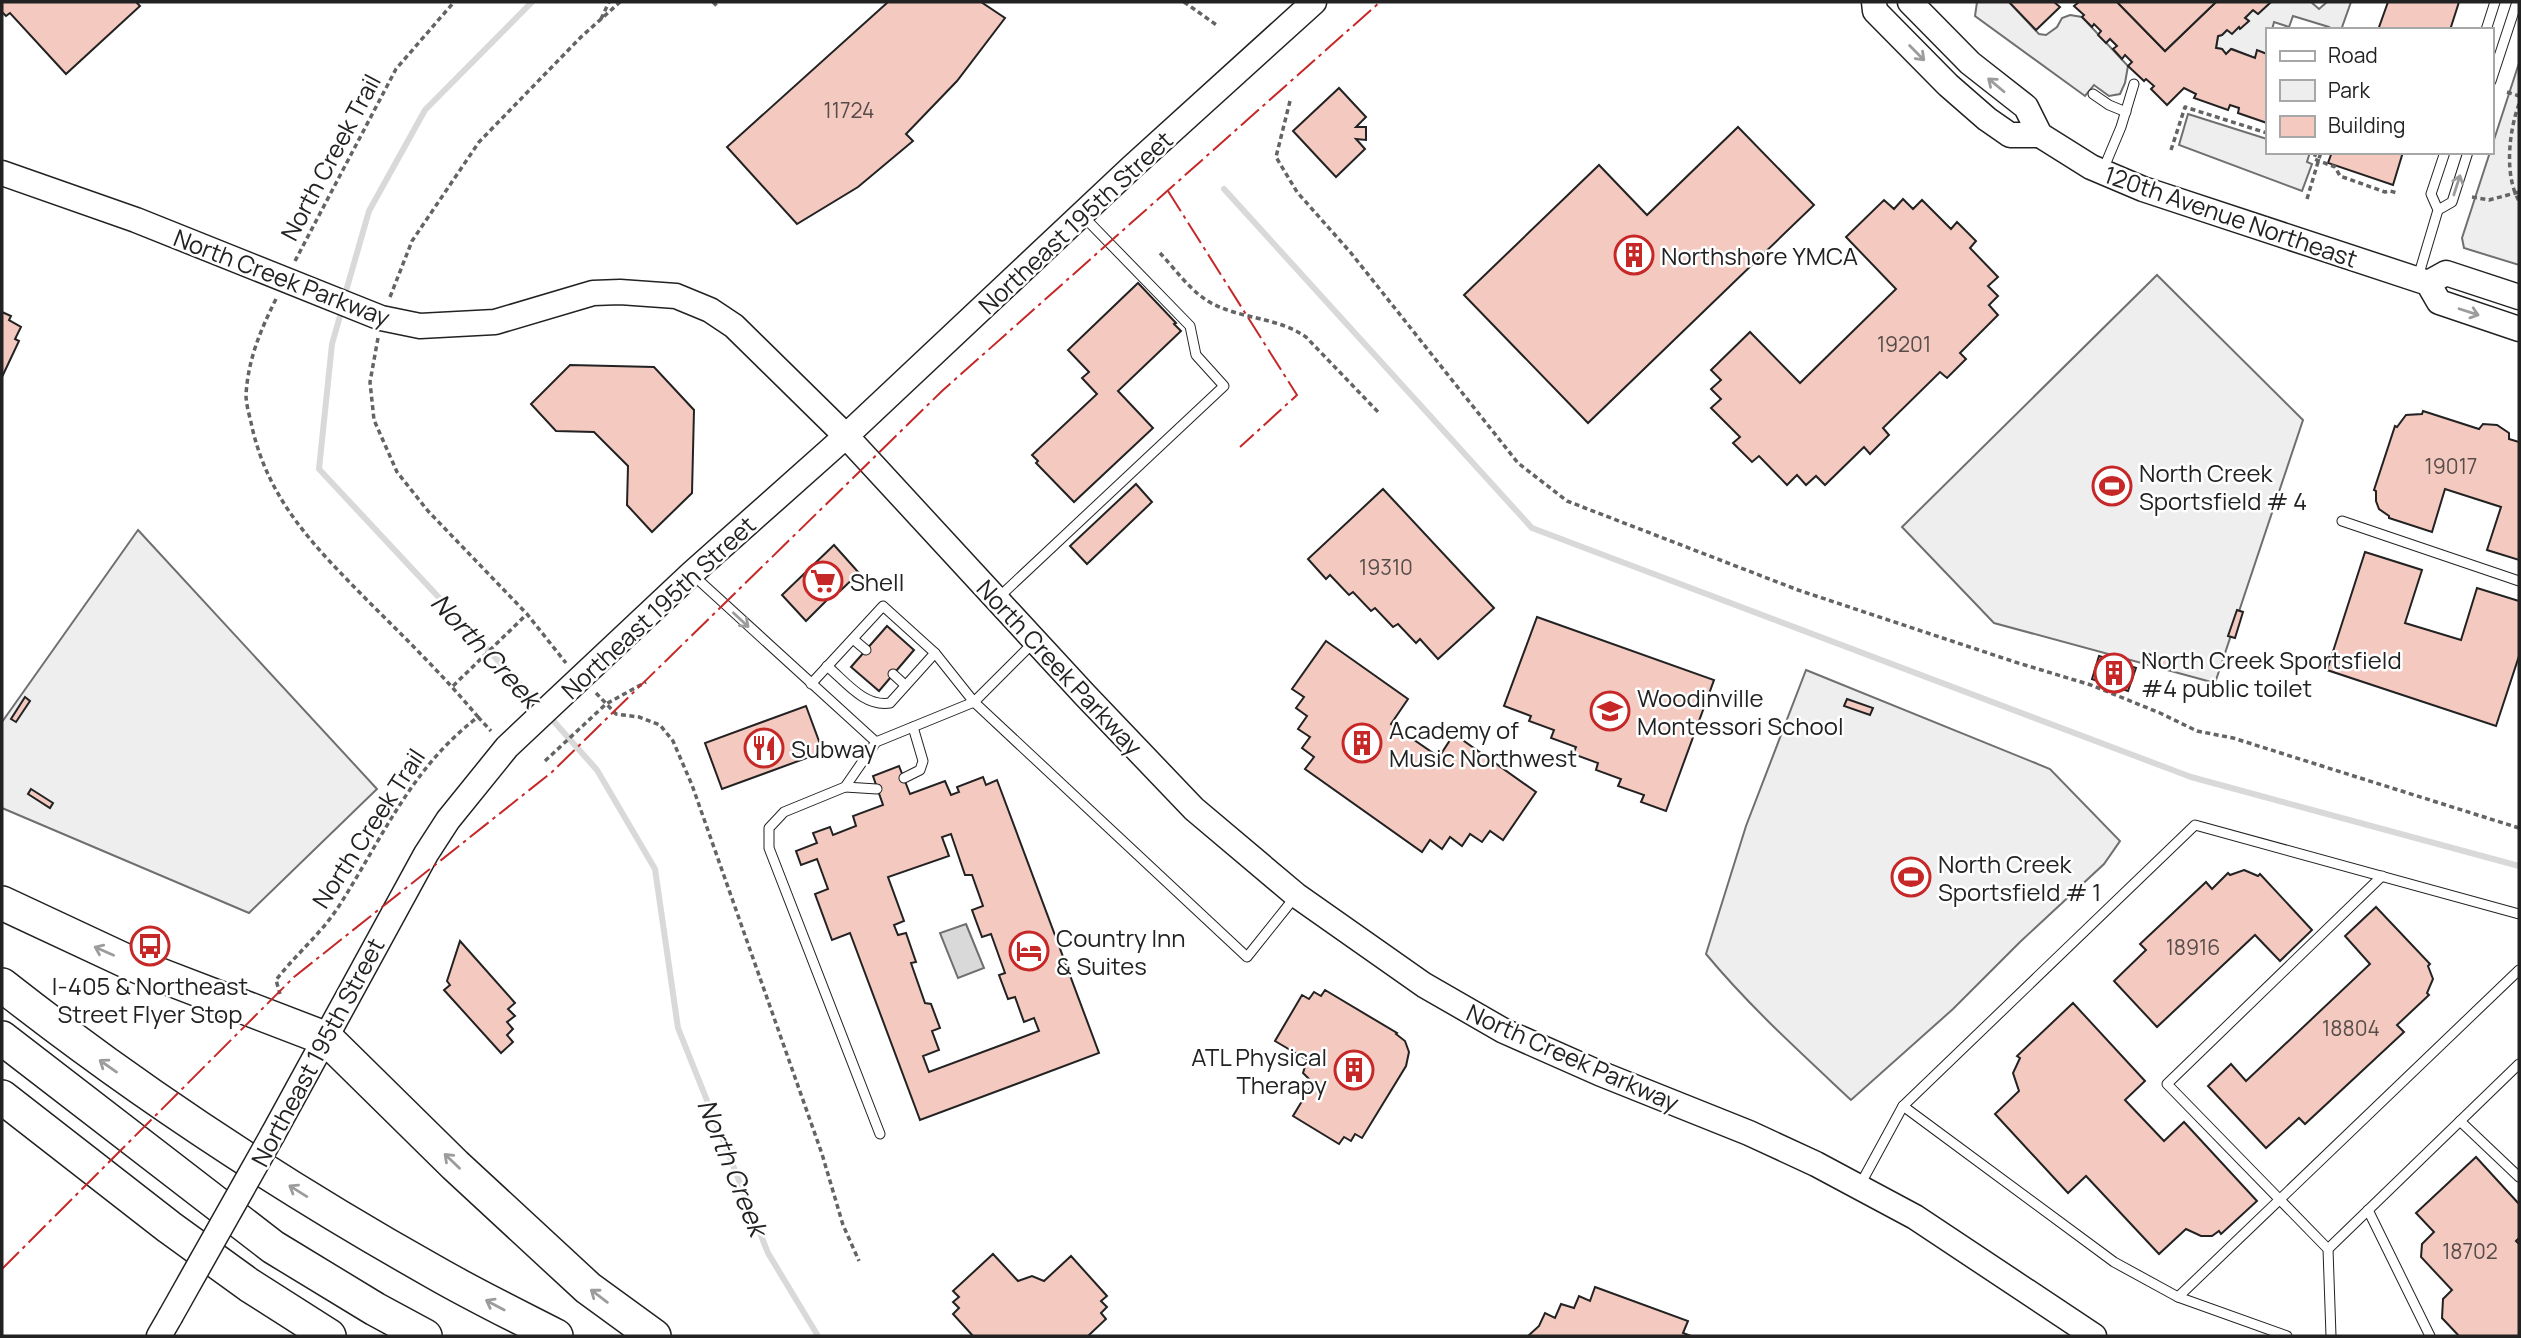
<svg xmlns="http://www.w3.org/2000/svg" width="2521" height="1338" font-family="Manrope,sans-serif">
  <rect width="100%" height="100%" fill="#fff"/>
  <g fill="#eee" stroke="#6f6f6f" stroke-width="2">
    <polygon points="1977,2 2009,2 2039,34 2046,35 2057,27 2062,18 2070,15 2082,17 2128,66 2125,83 2120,94 2109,96 2094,85 2085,96 1975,16"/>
    <polygon points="2271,2 2311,2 2319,9 2327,2 2351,2 2341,30 2328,30 2329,27 2293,16 2289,27 2274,22 2272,30 2267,30 2267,54 2258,51 2255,58 2232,49 2226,54 2222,49 2216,48 2218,36 2222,35 2227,30 2239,27 2241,28 2248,20 2245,18 2253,10 2258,14"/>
    <polygon points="2519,63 2519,265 2464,248 2462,238"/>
    <polygon points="2188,114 2267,139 2267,152 2310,152 2307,162 2312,164 2302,191 2179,145"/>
    <polygon points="2157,275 2303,420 2215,683 1994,623 1902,527"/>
    <polygon points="138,530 377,789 249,913 2,808 2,722"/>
    <path d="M1806 670 2050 769 2120 841 2104 864 2020 942 1953 1009 1851 1100C1801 1053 1750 1007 1706 954L1746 826Z"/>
  </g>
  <polygon fill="#d9d9d9" stroke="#6f6f6f" stroke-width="2" points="966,924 984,968 958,978 940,933"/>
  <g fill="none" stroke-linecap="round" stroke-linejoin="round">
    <g stroke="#d9d9d9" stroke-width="6">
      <polyline points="1224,189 1532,528 2191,777 2519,866"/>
      <polyline points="344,298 369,211 425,110 532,2"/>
      <polyline points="342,309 332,344 319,469 542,708"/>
      <polyline points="549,716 597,770 655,869 678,1028 768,1253 818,1336"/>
    </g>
  </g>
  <g fill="#f3c9c0" stroke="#222" stroke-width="2" fill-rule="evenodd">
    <polygon points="2,2 136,2 140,6 66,74 10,13 6,16 2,12"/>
    <polygon points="888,2 981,2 1005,18 957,81 906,134 913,141 858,187 797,224 727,147"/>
    <polygon points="2009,2 2054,2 2060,7 2036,30"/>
    <polygon points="2079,2 2117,2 2165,51 2216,2 2271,2 2258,14 2253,10 2245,18 2249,21 2240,29 2239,27 2232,34 2227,30 2222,35 2218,36 2216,48 2222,49 2226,54 2231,49 2255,58 2257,50 2267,54 2267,123 2238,113 2239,108 2230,105 2228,110 2194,98 2196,94 2184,88 2167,105 2151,89 2154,86 2146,79 2144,81 2128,66 2132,62 2125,55 2122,59 2113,49 2117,46 2110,39 2106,43 2098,35 2101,31 2094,24 2092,27 2082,17 2084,15 2074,6"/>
    <polygon points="2117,2 2216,2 2165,51"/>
    <polygon points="2388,2 2459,2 2450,30 2378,30"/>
    <polygon points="1339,88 1366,117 1356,127 1366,127 1366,140 1356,139 1365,149 1336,177 1293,131"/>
    <polygon points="1738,127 1814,205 1588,423 1464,295 1599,165 1647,215"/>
    <polygon points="2332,152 2403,152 2393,185 2328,163"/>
    <polygon points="1903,199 1913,209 1922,200 1951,229 1957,222 1976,241 1970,248 1998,277 1988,286 1998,296 1989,305 1998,315 1960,353 1966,359 1947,378 1940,372 1883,428 1889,435 1870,454 1864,447 1825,485 1816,476 1806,485 1797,475 1787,485 1759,456 1752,462 1733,443 1740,437 1711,408 1721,399 1711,389 1721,380 1711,370 1750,332 1800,383 1896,289 1846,237 1884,200 1894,209"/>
    <polygon points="1138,283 1176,323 1174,324 1181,331 1118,391 1153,428 1074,502 1036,463 1038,461 1032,455 1097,394 1082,378 1089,372 1068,350"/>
    <polygon points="2,312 11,316 9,320 21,327 15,339 19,341 2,377"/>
    <polygon points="570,365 654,367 694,410 692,493 652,532 627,505 628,466 594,432 556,431 531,404"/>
    <polygon points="2423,411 2479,429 2483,424 2497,425 2509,433 2509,439 2519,442 2519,560 2487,550 2501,507 2445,489 2432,532 2389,518 2389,516 2379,509 2376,501 2376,491 2374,490 2395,426 2397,427 2406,415 2422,414"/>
    <polygon points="1136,484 1152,502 1087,564 1070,546"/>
    <polygon points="1383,489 1494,608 1438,659 1420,639 1416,643 1398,624 1393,627 1375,608 1371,611 1353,592 1349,595 1330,575 1326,579 1308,559"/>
    <polygon points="834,545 859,573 840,591 838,589 806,621 782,595"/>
    <polygon points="2365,552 2422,570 2405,623 2461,640 2477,588 2519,601 2519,656 2496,726 2327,670"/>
    <polygon points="2237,610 2243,612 2235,638 2228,636"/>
    <polygon points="1537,617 1714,680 1666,811 1641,802 1644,795 1618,786 1621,779 1596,770 1598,763 1573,754 1576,747 1551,738 1554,730 1529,721 1531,716 1504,706"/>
    <polygon points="887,626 914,650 879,691 851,667"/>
    <polygon points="1326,641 1408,699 1391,724 1439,757 1454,734 1536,792 1503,840 1490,831 1482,842 1470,834 1462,846 1450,837 1442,849 1430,840 1422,852 1305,769 1314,757 1302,748 1310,737 1298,729 1307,716 1296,708 1304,697 1292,689"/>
    <polygon points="2148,654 2174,661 2172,669 2146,661"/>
    <polygon points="2099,656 2136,668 2128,691 2092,679"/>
    <polygon points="25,697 30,701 16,722 11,719"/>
    <polygon points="1847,699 1873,708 1870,715 1844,706"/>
    <polygon points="806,706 823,752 722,789 705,743"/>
    <path d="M899 766 910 794 945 781 951 795 959 792 957 787 983 777 986 785 997 780 1099 1053 920 1120 850 933 832 940 815 894 828 889 817 859 801 865 796 851 817 843 813 833 830 827 833 835 856 826 853 816 883 805 873 776ZM951 834 965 875H972L983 906 972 910 982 937 991 934 1005 973 999 975 1008 999 1015 997 1024 1022 1034 1018 1039 1031 929 1072 923 1056 939 1050 932 1031 940 1028 931 1004 925 1003 911 963 916 962 906 933 898 935 894 925 904 921 888 877 949 856 942 837Z"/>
    <polygon points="31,789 53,803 50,808 28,794"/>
    <polygon points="2244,870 2258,876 2260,874 2312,930 2280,961 2255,935 2157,1027 2114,981 2146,950 2140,944 2206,882 2212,889 2228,873 2230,875"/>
    <polygon points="2376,907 2430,964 2428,966 2433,979 2427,993 2429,995 2397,1025 2404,1032 2305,1124 2299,1118 2266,1148 2208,1086 2231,1064 2246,1081 2370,964 2345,936"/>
    <polygon points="460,941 515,1003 508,1009 515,1016 507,1022 513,1029 507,1035 513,1042 501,1053 444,990 450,985 447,981"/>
    <polygon points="1325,990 1397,1033 1396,1034 1405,1041 1409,1052 1406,1066 1362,1138 1355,1134 1351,1141 1344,1137 1339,1144 1293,1116 1313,1083 1303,1073 1307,1060 1275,1041 1302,995 1309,999 1314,992 1321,996"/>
    <polygon points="2073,1003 2145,1081 2125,1100 2164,1141 2184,1122 2257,1201 2221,1234 2219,1231 2212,1236 2201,1236 2186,1229 2159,1254 2086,1176 2068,1193 1995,1114 2019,1091 2013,1073 2020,1058 2017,1056"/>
    <polygon points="2476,1157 2519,1204 2519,1238 2516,1241 2519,1244 2519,1336 2459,1336 2442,1318 2443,1299 2452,1290 2421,1257 2422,1244 2434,1232 2416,1213"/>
    <polygon points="993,1254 1018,1281 1032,1276 1044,1281 1071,1256 1107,1296 1101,1301 1107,1307 1101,1313 1106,1319 1088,1336 973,1336 953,1314 959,1308 953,1302 959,1297 953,1291"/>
    <polygon points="1595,1287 1688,1321 1683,1333 1691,1336 1528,1336 1539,1326 1545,1313 1555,1318 1561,1304 1574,1308 1579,1296 1590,1301"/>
  </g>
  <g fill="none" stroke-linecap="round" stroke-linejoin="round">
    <defs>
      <g id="lane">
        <polyline points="2486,30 2495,2"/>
        <polyline points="2491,81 2517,2"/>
        <polyline points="2093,94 2109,105 2126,112"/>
        <polyline points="2103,170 2121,127 2134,84"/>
        <polyline points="2438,210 2452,202 2468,152"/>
        <polyline points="2418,277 2438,210 2431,194 2445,152"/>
        <polyline points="2342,521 2519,581"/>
        <polyline points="693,575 876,742"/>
        <polyline points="998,598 1224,386 1196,355 1190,326 1083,216"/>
        <polyline points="853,639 866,650"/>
        <path d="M827 666C846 682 864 707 890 703L935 653"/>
        <polyline points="893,674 905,685"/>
        <polyline points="811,684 883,606 935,653 974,702 1247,957 1295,897"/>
        <polyline points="904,778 920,770 923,761 913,727"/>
        <polyline points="845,787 877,789"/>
        <polyline points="1903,1106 2114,1262 2178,1297 2287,1336"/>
        <polyline points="2460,1121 2519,1177"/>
        <polyline points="880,1134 769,848 769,828 784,812 845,787 876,742 974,702 1034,642"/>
        <polyline points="1860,1185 1903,1106 2195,825 2519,914"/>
        <polyline points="2368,1210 2430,1336"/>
        <polyline points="2328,1249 2519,1064"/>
        <polyline points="2178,1297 2519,970"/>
        <polyline points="2331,1336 2328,1249 2167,1084 2382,876"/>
      </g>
      <g id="secondary">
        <polyline points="1874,2 1875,11 1948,85 1987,119 2010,135 2040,135"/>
        <polyline points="1910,2 1970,63 2026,107 2040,135 2091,167 2143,189 2428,283 2439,302 2519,329"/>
        <polyline points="2,173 136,220 381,318 420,326 495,322 593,293 620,292 676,296 710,310 734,326 846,436 1085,695 1194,809 1296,895 1424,985 1504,1031 1599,1073 1749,1133 1816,1164 1915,1217 2094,1336"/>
        <polyline points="2428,283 2446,273 2519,297"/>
        <polyline points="273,1134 426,854 448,820 507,747 691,574 846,436 1132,167 1314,2"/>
        <polyline points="159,1336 170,1317"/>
      </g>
      <g id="highway">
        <polyline points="2,903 139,967 327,1039 455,1165 588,1288 654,1336"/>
        <path d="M2 985C138 1092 283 1187 434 1272 474 1295 515 1315 556 1336"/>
        <polyline points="2,1038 273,1247 375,1309 425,1336"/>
        <polyline points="2,1097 169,1227 249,1285 329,1336"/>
      </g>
    </defs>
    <use href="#lane" stroke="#222" stroke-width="11"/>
    <use href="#secondary" stroke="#222" stroke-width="27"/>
    <use href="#highway" stroke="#222" stroke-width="36"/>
    <g stroke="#646464" stroke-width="3.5" stroke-dasharray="5 3.5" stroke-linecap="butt">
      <polyline points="713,2 719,8"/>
      <polyline points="1184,2 1218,26"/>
      <polyline points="601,19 609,2"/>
      <polyline points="2507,92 2519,96"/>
      <polyline points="1290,101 1276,157 1297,192 1351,253 1518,463 1567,501 1798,590 2015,662 2091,685 2160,713 2197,731 2233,738 2519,828"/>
      <path d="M2519 104C2509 131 2504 175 2519 201"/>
      <polyline points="2171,150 2185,107 2267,133"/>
      <polyline points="2316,152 2314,159 2335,167 2340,176 2385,192 2390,191 2397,193"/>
      <polyline points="2472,197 2489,200 2519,192"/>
      <polyline points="2307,199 2321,152"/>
      <path d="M1160 253C1176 270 1193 295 1215 305 1244 319 1279 318 1306 337L1379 413"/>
      <polyline points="295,261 396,69 454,2"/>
      <polyline points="390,297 412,241 479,142 581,37 620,2"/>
      <path d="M276 299C260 331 248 360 246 395 246 405 250 417 252 427 269 502 316 548 368 601 406 639 444 676 478 717 411 768 383 837 339 906 321 934 296 954 276 980L280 994"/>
      <polyline points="378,338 370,382 374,420 397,472 428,511 527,614 566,663"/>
      <polyline points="453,686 526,615"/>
      <polyline points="596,693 616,714 639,717 660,725 673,741 692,785 822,1154 843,1225 859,1261"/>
      <polyline points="478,717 491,731"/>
      <polyline points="545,761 606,704 646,682"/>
    </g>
    <use href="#lane" stroke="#fff" stroke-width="9"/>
    <use href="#secondary" stroke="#fff" stroke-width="24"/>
    <use href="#highway" stroke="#fff" stroke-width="33"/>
    <defs>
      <polyline id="secondary-bridge" points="170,1317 273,1134"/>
    </defs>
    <use href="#secondary-bridge" stroke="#222" stroke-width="27" stroke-linecap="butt"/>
    <use href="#secondary-bridge" stroke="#fff" stroke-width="24"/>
    <g stroke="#c62828" stroke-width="2" stroke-dasharray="24 5 3.5 5" stroke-linecap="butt">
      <polyline points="1168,191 1297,395 1240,447"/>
      <polyline points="2,1269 294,977 552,772 942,391 1380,2"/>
    </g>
  </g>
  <defs><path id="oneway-shaft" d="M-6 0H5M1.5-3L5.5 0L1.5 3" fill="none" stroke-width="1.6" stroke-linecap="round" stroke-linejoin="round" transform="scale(1.75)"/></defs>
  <g stroke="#9c9c9c">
    <use href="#oneway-shaft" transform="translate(1917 53) rotate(45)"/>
    <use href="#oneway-shaft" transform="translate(1996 85) rotate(-140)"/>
    <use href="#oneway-shaft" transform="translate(2457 185) rotate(-72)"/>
    <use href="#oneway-shaft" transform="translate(2469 312) rotate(18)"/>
    <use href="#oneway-shaft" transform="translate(741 620) rotate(43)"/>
    <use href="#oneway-shaft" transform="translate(104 951) rotate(-156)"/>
    <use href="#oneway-shaft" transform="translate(108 1066) rotate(-145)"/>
    <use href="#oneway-shaft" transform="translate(452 1161) rotate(-136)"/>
    <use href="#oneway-shaft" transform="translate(298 1191) rotate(-148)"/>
    <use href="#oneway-shaft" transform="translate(599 1296) rotate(-143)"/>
    <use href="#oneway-shaft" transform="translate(495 1305) rotate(-152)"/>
  </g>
  <defs>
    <symbol id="building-ring" viewBox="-11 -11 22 22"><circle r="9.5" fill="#fff" stroke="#c62828" stroke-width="1.5"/><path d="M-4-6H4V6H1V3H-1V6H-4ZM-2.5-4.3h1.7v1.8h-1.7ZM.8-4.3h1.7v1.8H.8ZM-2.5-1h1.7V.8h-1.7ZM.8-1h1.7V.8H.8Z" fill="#c62828"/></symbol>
    <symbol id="stadium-ring" viewBox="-11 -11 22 22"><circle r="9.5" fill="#fff" stroke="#c62828" stroke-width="1.5"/><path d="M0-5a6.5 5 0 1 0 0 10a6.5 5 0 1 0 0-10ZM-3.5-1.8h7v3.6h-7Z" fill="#c62828"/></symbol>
    <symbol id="supermarket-ring" viewBox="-11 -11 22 22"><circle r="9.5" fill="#fff" stroke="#c62828" stroke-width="1.5"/><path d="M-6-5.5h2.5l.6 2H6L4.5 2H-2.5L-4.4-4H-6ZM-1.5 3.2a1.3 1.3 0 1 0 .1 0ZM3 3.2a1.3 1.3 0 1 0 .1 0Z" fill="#c62828"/></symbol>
    <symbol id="school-ring" viewBox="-11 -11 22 22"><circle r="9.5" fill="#fff" stroke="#c62828" stroke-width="1.5"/><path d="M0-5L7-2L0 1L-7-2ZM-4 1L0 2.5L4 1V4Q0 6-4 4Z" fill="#c62828"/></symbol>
    <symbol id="restaurant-ring" viewBox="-11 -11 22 22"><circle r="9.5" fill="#fff" stroke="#c62828" stroke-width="1.5"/><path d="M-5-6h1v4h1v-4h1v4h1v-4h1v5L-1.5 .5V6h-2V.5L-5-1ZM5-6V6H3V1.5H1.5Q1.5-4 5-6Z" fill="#c62828"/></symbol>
    <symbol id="bus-ring" viewBox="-11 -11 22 22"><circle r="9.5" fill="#fff" stroke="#c62828" stroke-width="1.5"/><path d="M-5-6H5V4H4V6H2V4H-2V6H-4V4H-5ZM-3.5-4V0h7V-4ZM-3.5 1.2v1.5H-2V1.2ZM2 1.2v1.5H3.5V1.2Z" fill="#c62828"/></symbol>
    <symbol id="hotel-ring" viewBox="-11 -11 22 22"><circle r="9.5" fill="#fff" stroke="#c62828" stroke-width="1.5"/><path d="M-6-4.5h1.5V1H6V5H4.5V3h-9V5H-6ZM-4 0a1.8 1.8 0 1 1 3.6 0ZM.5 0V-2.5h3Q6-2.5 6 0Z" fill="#c62828"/></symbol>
  </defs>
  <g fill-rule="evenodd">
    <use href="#building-ring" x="1612" y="233" width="44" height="44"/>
    <use href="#stadium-ring" x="2090" y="464" width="44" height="44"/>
    <use href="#supermarket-ring" x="801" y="559" width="44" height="44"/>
    <use href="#building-ring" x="2092" y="651" width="44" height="44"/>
    <use href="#school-ring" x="1588" y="689" width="44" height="44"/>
    <use href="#building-ring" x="1340" y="721" width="44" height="44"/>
    <use href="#restaurant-ring" x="742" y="726" width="44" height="44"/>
    <use href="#stadium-ring" x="1889" y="855" width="44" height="44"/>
    <use href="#bus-ring" x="128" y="924" width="44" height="44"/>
    <use href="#hotel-ring" x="1007" y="929" width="44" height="44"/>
    <use href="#building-ring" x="1332" y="1048" width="44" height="44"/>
  </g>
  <g text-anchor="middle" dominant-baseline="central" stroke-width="5" stroke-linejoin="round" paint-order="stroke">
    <g font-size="21" fill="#564c4a">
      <text x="849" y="110">11724</text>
      <text x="1904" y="344">19201</text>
      <text x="2451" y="466">19017</text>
      <text x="1386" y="567">19310</text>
      <text x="2193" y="947">18916</text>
      <text x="2351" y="1028">18804</text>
      <text x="2470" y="1251">18702</text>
    </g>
    <g font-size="24" fill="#222" stroke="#fff">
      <text transform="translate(330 157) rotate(-62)">North Creek Trail</text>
      <text transform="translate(2231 216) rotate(19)">120th Avenue Northeast</text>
      <text transform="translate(1075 222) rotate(-43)">Northeast 195th Street</text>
      <text transform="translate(282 277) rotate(21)">North Creek Parkway</text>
      <text transform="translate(658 607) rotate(-43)">Northeast 195th Street</text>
      <text transform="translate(1060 667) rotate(47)">North Creek Parkway</text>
      <text transform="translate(368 828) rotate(-57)">North Creek Trail</text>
      <text transform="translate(317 1052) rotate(-62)">Northeast 195th Street</text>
      <text transform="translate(1573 1057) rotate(24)">North Creek Parkway</text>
    </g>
    <g font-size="24" fill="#222" stroke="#fff" text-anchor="start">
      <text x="1661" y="255">Northshore YMCA</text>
      <text x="2139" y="472">North Creek<tspan x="2139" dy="28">Sportsfield # 4</tspan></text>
      <text x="850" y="581">Shell</text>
      <text x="2141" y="659">North Creek Sportsfield<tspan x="2141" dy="28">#4 public toilet</tspan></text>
      <text x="1637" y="697">Woodinville<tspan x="1637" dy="28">Montessori School</tspan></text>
      <text x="1389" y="729">Academy of<tspan x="1389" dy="28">Music Northwest</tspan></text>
      <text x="791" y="748">Subway</text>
      <text x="1938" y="863">North Creek<tspan x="1938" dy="28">Sportsfield # 1</tspan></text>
      <text x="1056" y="937">Country Inn<tspan x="1056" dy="28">&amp; Suites</tspan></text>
      <text x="150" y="985" text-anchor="middle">I-405 &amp; Northeast<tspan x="150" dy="28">Street Flyer Stop</tspan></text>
      <text x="1327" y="1056" text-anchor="end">ATL Physical<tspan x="1327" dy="28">Therapy</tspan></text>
    </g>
    <g font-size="26" font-style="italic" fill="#222" stroke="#fff">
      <text transform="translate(486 650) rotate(47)">North Creek</text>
      <text transform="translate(733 1167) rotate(68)">North Creek</text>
    </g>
  </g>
  <rect width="2521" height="1338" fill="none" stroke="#222222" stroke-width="7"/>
  <rect x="2266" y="28" width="228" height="126" fill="#ffffff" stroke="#a7a7a7" stroke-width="2"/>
  <rect x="2280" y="51" width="35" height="10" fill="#ffffff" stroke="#a7a7a7" stroke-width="2"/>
  <text x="2328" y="63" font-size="21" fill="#222222">Road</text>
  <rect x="2280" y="80" width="35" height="21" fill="#eeeeee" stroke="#a7a7a7" stroke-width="2"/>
  <text x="2328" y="98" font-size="21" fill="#222222">Park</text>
  <rect x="2280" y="116" width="35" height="21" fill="#f3c9c0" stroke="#a7a7a7" stroke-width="2"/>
  <text x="2328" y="133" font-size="21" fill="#222222">Building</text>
</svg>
